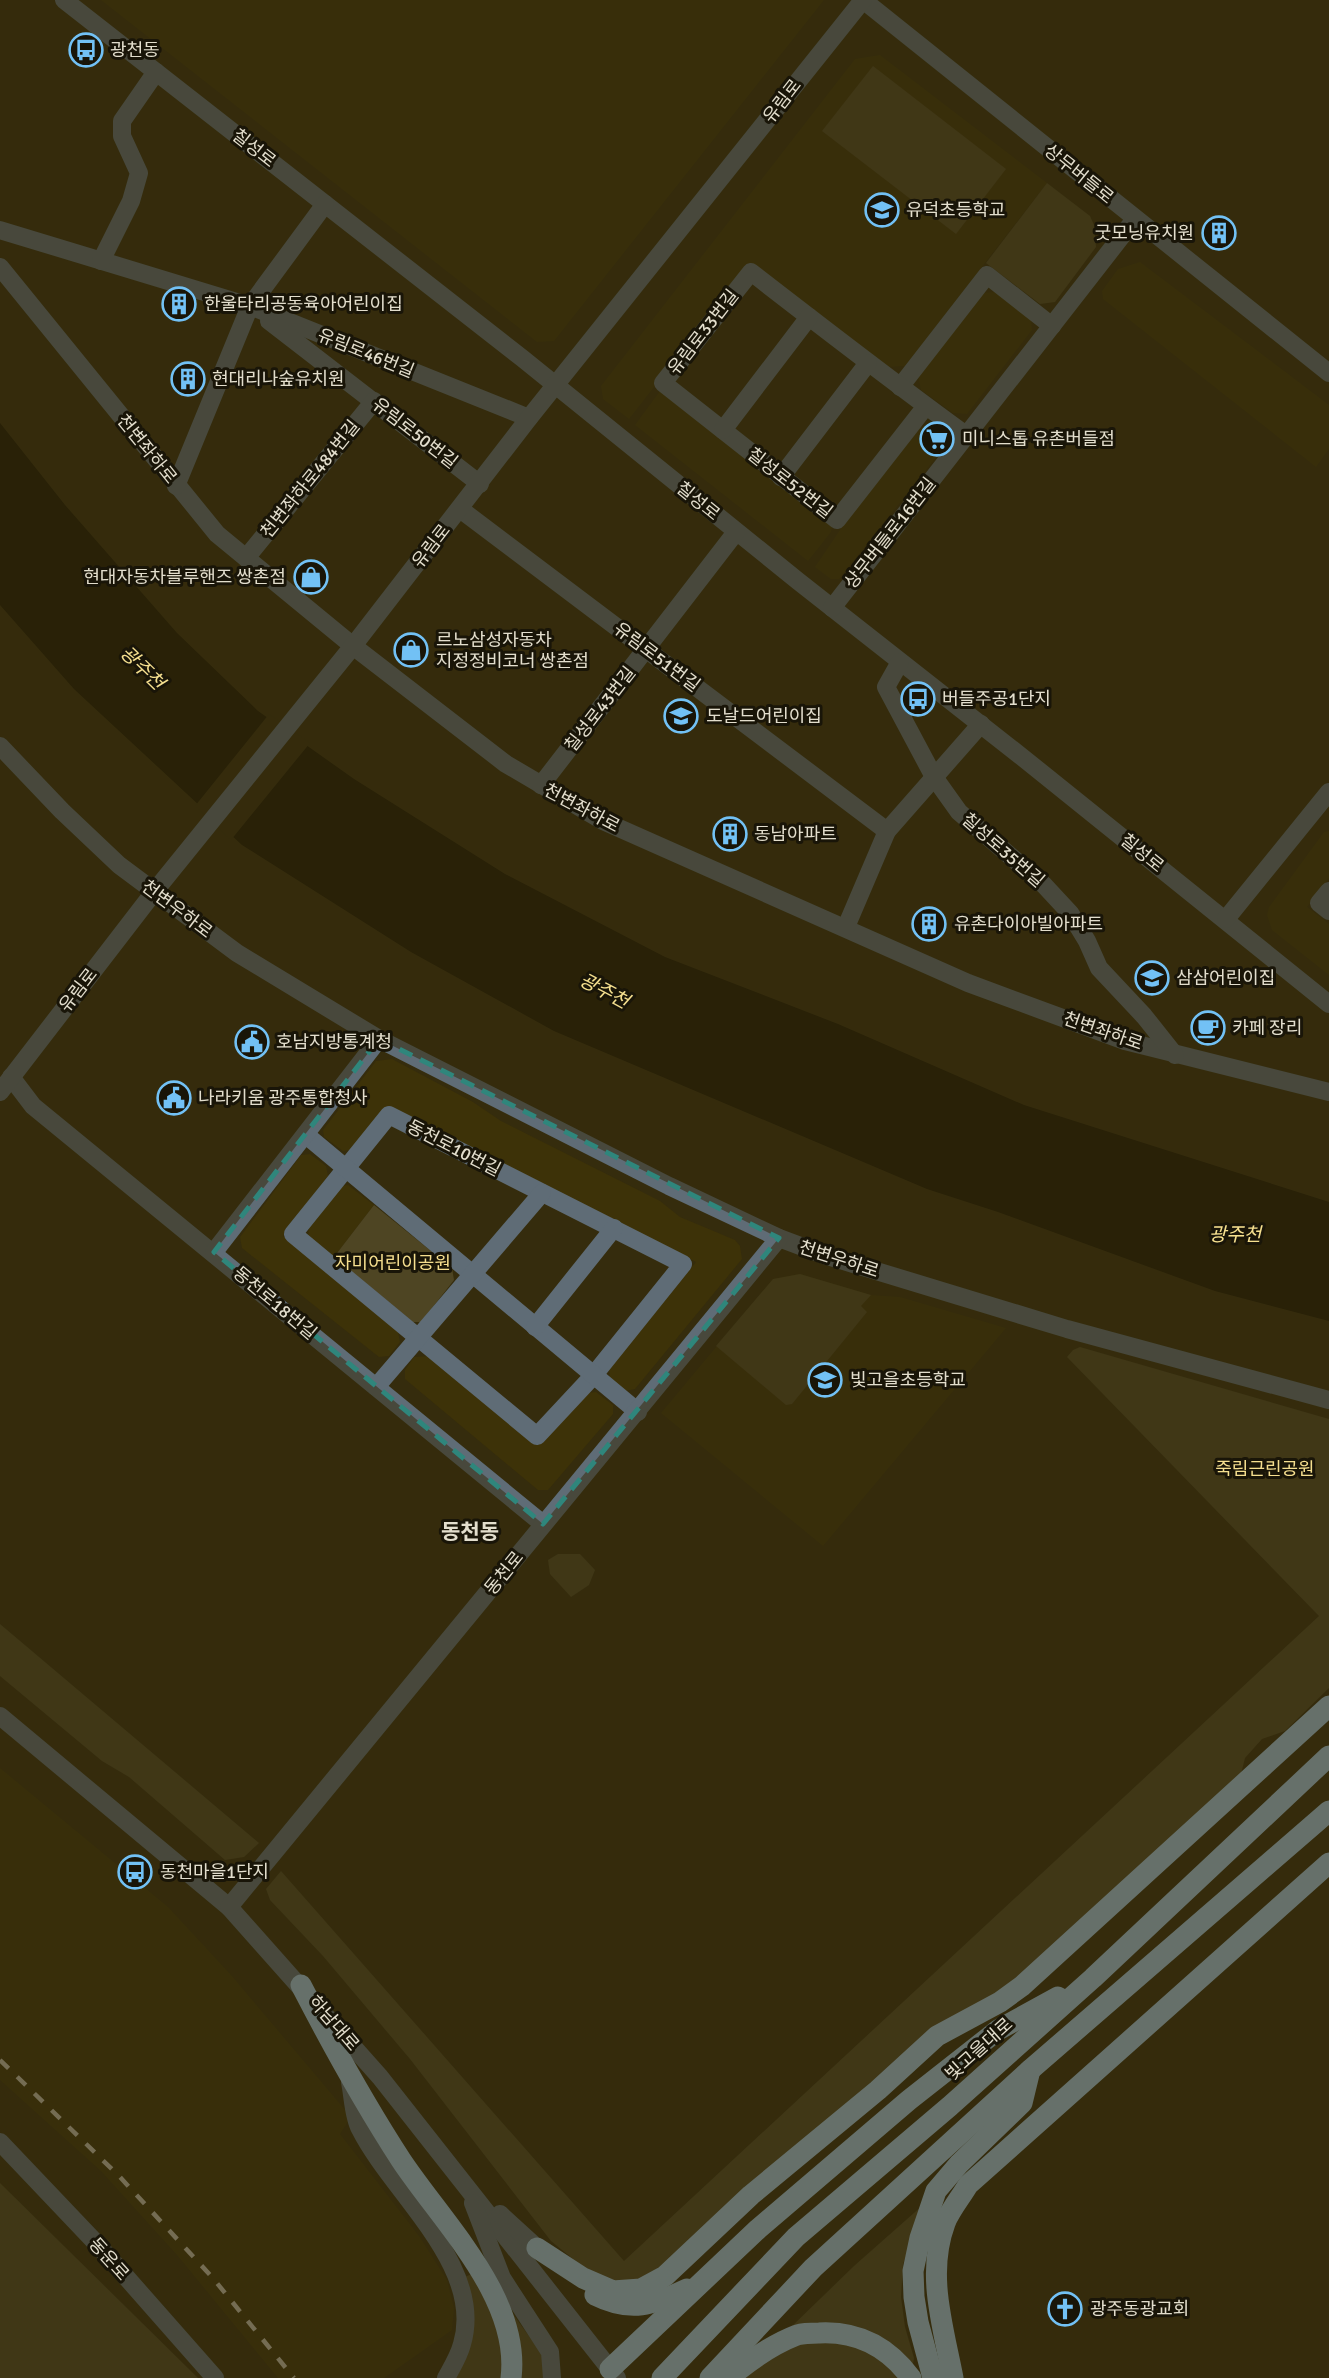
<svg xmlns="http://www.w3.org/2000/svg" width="1329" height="2378" font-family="Signika,'Noto Sans KR',sans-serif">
  <rect width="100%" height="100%" fill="#352c0d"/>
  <g fill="#3d3208">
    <polygon points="101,0 824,0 554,341 537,342"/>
    <polygon points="880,55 1047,183 905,366 887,367 751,263 629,419 603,399 601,386 855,59"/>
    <polygon points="1140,262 1329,405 1329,449 1316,467 1103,299 1102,291 1118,269"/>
    <polygon points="995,292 1031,319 1032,330 967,414 953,413 921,390 918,375 981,293"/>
    <polygon points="660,391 833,523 831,532 808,561 635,425"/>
    <polygon points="932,425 943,434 945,446 839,579 831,579 815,567 842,527 919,427"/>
    <polygon points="1329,831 1329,878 1307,907 1329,924 1329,975 1272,930 1267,915 1269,907 1324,832"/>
    <polygon points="392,1059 473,1102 501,1121 660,1201 680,1217 735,1240 740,1246 742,1259 635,1389 625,1391 610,1379 609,1369 696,1262 388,1106 351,1150 343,1151 324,1137 323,1130 376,1061"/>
    <polygon points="310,1154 326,1166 328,1176 283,1236 397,1327 400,1342 389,1356 379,1357 242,1248 240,1237 301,1155"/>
    <polygon points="348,1185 374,1205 334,1257 308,1236 309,1227 341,1186"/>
    <polygon points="800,1274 871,1295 900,1297 1006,1328 823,1546 661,1413 773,1279"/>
    <polygon points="429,1356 539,1445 586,1393 596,1392 613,1405 613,1414 548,1490 538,1490 405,1379 405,1370 414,1357"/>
    <polygon points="0,1768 168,1907 231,1975 351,2117 340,2134 419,2236 447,2280 454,2308 452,2330 384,2378 278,2378 177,2255 101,2171 0,2080"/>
  </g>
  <g fill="#4e4523">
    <polygon points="873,66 1006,169 956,234 822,131"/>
    <polygon points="1047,183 1090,216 1094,225 1096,247 1055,302 1040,304 986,263"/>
    <polygon points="374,1205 452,1268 454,1280 421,1322 413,1322 334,1257"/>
    <polygon points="800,1274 871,1295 861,1306 867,1312 792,1404 786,1405 716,1346 773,1279"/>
    <polygon points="1080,1347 1329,1419 1329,1688 1285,1731 1262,1739 1245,1758 1241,1774 1017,1983 659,2272 638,2282 618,2283 589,2272 551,2241 410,2059 323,1956 270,1900 266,1889 281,1871 624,2261 1319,1616 1067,1357 1073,1350"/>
    <polygon points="558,1554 580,1554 595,1570 589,1585 571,1597 550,1574 548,1560"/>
    <polygon points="0,1624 259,1843 244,1857 225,1860 129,1777 102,1761 0,1676"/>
    <polygon points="0,2183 198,2378 0,2378"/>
    <polygon points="923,2205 903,2264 901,2297 905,2327 914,2358 913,2364 893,2350 787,2331 854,2266"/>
    <polygon points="472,2274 505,2303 542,2354 544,2378 453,2378 462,2278"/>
    <polygon points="801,2340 858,2343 903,2378 740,2378"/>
  </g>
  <polygon fill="#1b1400" points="0,423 65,505 177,633 258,711 354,779 505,874 665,957 838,1024 1024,1105 1329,1202 1329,1321 1215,1291 998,1212 927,1189 554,1031 411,952 242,845 74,689 0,605"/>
  <polygon fill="#352c0d" points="269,714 310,743 231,840 195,806"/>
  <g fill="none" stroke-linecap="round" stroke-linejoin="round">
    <g stroke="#5f6c76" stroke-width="18">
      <polyline points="64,0 522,358 798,581 1022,757 1329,1004"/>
      <polyline points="863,0 1329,373"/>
      <polyline points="0,230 250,306 529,418"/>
      <polyline points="101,261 131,201 139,173 122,136 122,121 156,72"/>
      <polyline points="0,267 217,534 353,646 506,764 603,821 968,983 1125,1041 1329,1092"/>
      <polyline points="269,321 480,484"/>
      <polyline points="900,387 987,275 1052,326"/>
      <path d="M926 406 837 520 663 383 751 272C822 327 893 382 966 435"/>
      <polyline points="723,430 809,317"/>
      <polyline points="781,477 868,363"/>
      <polyline points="176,486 250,306 325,204"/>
      <polyline points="460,509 887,831"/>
      <polyline points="246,558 374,401"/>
      <polyline points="832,608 1135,219"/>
      <polyline points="900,662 886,687 934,777 959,812 1044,885 1070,913 1087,941 1099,968 1144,1016 1175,1055"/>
      <polyline points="0,746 62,811 119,865 237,953 379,1039 669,1186 779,1238 827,1256 1067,1329 1329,1400"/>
      <polyline points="541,785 736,532"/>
      <polyline points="1329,891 1319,903 1329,911"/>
      <polyline points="1226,919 1329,792"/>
      <polyline points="846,927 887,831 981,724"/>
      <polyline points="11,1077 33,1106 543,1524"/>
      <polyline points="0,1092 154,892 353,646 529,418 863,0"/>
      <polygon points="389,1115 683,1264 593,1376 537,1436 293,1234"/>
      <polyline points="306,1135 638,1412"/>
      <polyline points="214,1252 379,1039"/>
      <polyline points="535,1327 614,1228"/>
      <polyline points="376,1387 542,1193"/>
      <polyline points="0,1716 229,1907 380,2077 617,2378"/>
      <polyline points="229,1907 779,1238"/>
      <path d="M350 2082C353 2096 353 2116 360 2129 392 2193 485 2266 462 2344 459 2356 452 2367 446 2378"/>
      <polyline points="0,2142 97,2244 215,2378"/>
      <polyline points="473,2203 502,2278 550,2352 552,2378"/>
      <polyline points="500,2214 537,2248"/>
    </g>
    <g stroke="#a3c4dc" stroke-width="21">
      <path d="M301 1985C332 2045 364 2103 401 2160 442 2222 521 2298 511 2378"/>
      <polyline points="537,2248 583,2278 613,2291 641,2289 665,2276 751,2195 878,2090 937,2036 1000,2002 1022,1986 1329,1706"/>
      <path d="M595 2295C631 2313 653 2305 687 2289"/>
      <polyline points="610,2369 758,2229 909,2100 998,2030 1058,1997"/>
      <polyline points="662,2378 796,2237 950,2106 1093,1978 1329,1756"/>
      <polyline points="710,2378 813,2268 1030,2070 1329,1811"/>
      <path d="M729 2378C750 2360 771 2345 797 2335 804 2333 812 2333 819 2333 857 2331 888 2347 911 2378"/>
      <polyline points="933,2378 918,2322 914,2297 913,2271 920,2238 936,2191 959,2164 1022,2103 1030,2070"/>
      <path d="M953 2378C943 2326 926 2274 945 2223 950 2210 961 2197 968 2185L1329 1863"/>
    </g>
    <polyline stroke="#c1bba8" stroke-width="4.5" stroke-dasharray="12 12" stroke-linecap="butt" points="0,2060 119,2176 212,2277 294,2378"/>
  </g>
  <path d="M0 0H1329V2378H0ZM379 1039 779 1238 543 1524 214 1252Z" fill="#352c0d" fill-opacity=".55" fill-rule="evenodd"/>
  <path fill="none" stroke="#2f867c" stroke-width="5" stroke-dasharray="14 9" stroke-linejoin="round" d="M379 1039 779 1238 543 1524 214 1252Z"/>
  <defs>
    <symbol id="bus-ring" viewBox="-11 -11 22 22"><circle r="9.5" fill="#191508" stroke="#72c1f5" stroke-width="1.5"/><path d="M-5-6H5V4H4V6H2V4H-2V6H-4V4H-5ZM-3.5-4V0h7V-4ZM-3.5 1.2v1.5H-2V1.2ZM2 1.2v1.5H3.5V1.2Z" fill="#72c1f5"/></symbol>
    <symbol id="school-ring" viewBox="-11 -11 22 22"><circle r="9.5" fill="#191508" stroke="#72c1f5" stroke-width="1.5"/><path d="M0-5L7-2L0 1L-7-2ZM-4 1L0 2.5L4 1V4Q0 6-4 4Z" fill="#72c1f5"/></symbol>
    <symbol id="building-ring" viewBox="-11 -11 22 22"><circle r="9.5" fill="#191508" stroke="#72c1f5" stroke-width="1.5"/><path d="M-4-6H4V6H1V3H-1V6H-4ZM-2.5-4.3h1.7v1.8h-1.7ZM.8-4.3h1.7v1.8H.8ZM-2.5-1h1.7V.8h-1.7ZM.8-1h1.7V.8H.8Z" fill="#72c1f5"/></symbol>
    <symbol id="supermarket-ring" viewBox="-11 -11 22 22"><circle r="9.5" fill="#191508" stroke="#72c1f5" stroke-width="1.5"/><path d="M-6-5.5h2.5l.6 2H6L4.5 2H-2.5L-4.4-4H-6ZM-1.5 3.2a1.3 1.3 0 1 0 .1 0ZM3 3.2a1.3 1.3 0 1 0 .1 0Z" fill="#72c1f5"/></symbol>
    <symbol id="shop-ring" viewBox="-11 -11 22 22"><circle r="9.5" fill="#191508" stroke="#72c1f5" stroke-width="1.5"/><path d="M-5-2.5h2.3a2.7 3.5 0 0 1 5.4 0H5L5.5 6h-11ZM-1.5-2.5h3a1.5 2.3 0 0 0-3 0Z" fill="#72c1f5"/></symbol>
    <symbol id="cafe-ring" viewBox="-11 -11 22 22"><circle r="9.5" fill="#191508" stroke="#72c1f5" stroke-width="1.5"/><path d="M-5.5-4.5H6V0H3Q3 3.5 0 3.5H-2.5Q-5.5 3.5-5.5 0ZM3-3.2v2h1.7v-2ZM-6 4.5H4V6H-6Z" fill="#72c1f5"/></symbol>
    <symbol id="civic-ring" viewBox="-11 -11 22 22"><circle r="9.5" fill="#191508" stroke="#72c1f5" stroke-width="1.5"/><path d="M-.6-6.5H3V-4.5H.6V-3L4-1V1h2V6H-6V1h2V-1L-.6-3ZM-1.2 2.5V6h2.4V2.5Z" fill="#72c1f5"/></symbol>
    <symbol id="church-ring" viewBox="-11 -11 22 22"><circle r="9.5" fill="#191508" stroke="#72c1f5" stroke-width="1.5"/><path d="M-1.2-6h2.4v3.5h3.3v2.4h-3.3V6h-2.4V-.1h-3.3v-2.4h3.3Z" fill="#72c1f5"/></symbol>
  </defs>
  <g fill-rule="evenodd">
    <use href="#bus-ring" x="67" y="31" width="38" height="38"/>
    <use href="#school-ring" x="863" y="191" width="38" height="38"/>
    <use href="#building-ring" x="1200" y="214" width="38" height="38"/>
    <use href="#building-ring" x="160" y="285" width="38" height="38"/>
    <use href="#building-ring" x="169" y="360" width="38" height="38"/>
    <use href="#supermarket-ring" x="918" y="420" width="38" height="38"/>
    <use href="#shop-ring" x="292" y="558" width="38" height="38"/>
    <use href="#shop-ring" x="392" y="631" width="38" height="38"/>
    <use href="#bus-ring" x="899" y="680" width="38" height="38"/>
    <use href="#school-ring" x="662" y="697" width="38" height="38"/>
    <use href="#building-ring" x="711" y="815" width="38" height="38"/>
    <use href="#building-ring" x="910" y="905" width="38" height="38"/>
    <use href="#school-ring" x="1133" y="959" width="38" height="38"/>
    <use href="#cafe-ring" x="1189" y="1009" width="38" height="38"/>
    <use href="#civic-ring" x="233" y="1023" width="38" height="38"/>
    <use href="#civic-ring" x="155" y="1079" width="38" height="38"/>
    <use href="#school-ring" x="806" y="1361" width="38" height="38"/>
    <use href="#bus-ring" x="116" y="1853" width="38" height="38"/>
    <use href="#church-ring" x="1046" y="2290" width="38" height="38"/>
  </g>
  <g text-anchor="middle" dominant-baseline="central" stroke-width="6" stroke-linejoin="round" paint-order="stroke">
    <g font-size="18" fill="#e3decd" stroke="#191508" text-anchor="start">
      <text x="110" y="50">광천동</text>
      <text x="906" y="210">유덕초등학교</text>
      <text x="1194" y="233" text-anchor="end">굿모닝유치원</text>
      <text x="204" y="304">한울타리공동육아어린이집</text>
      <text x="212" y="379">현대리나숲유치원</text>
      <text x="962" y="439">미니스톱 유촌버들점</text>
      <text x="286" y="577" text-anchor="end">현대자동차블루핸즈 쌍촌점</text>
      <text x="436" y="640">르노삼성자동차<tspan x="436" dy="21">지정정비코너 쌍촌점</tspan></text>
      <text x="942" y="699">버들주공1단지</text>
      <text x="706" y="716">도날드어린이집</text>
      <text x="754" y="834">동남아파트</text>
      <text x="954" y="924">유촌다이아빌아파트</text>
      <text x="1176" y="978">삼삼어린이집</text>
      <text x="1232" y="1028">카페 장리</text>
      <text x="276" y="1042">호남지방통계청</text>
      <text x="198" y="1098">나라키움 광주통합청사</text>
      <text x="850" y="1380">빛고을초등학교</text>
      <text x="160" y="1872">동천마을1단지</text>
      <text x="1090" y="2309">광주동광교회</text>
    </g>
    <g font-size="18" fill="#e3decd" stroke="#191508">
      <text transform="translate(782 101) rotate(-52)">유림로</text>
      <text transform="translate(254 148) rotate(38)">칠성로</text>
      <text transform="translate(1079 174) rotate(39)">상무버들로</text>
      <text transform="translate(703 332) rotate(-52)">유림로33번길</text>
      <text transform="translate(366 353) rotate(22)">유림로46번길</text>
      <text transform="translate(415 433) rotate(38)">유림로50번길</text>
      <text transform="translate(147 449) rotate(51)">천변좌하로</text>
      <text transform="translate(310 479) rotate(-51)">천변좌하로484번길</text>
      <text transform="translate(790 483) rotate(38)">칠성로52번길</text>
      <text transform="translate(698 501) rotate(39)">칠성로</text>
      <text transform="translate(890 533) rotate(-52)">상무버들로16번길</text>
      <text transform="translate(431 546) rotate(-52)">유림로</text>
      <text transform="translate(657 657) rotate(37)">유림로51번길</text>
      <text transform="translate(600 709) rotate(-52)">칠성로43번길</text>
      <text transform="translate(582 808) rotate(28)">천변좌하로</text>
      <text transform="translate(1003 850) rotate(41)">칠성로35번길</text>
      <text transform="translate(1142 853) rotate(39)">칠성로</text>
      <text transform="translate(177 909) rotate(37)">천변우하로</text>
      <text transform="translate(78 990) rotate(-52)">유림로</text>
      <text transform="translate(1103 1031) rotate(19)">천변좌하로</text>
      <text transform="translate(454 1148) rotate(27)">동천로10번길</text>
      <text transform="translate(839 1259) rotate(18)">천변우하로</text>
      <text transform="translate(275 1303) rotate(40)">동천로18번길</text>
      <text transform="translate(504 1573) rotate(-51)">동천로</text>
      <text transform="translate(334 2023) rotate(49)">하남대로</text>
      <text transform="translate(979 2049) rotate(-42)">빛고을대로</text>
      <text transform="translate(109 2259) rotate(48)">동운로</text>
    </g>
    <g font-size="18" fill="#f6df8f" stroke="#191508">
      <text x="393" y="1263">자미어린이공원</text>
      <text x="1265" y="1469">죽림근린공원</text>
    </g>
    <g font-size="19" font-style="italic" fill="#f6e08f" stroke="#191508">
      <text transform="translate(142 668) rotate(44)">광주천</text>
      <text transform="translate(604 991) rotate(28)">광주천</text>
      <text x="1235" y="1235">광주천</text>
    </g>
    <g font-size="21" font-weight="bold" fill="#e3decd" stroke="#191508">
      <text x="470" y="1532">동천동</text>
    </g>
  </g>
</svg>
